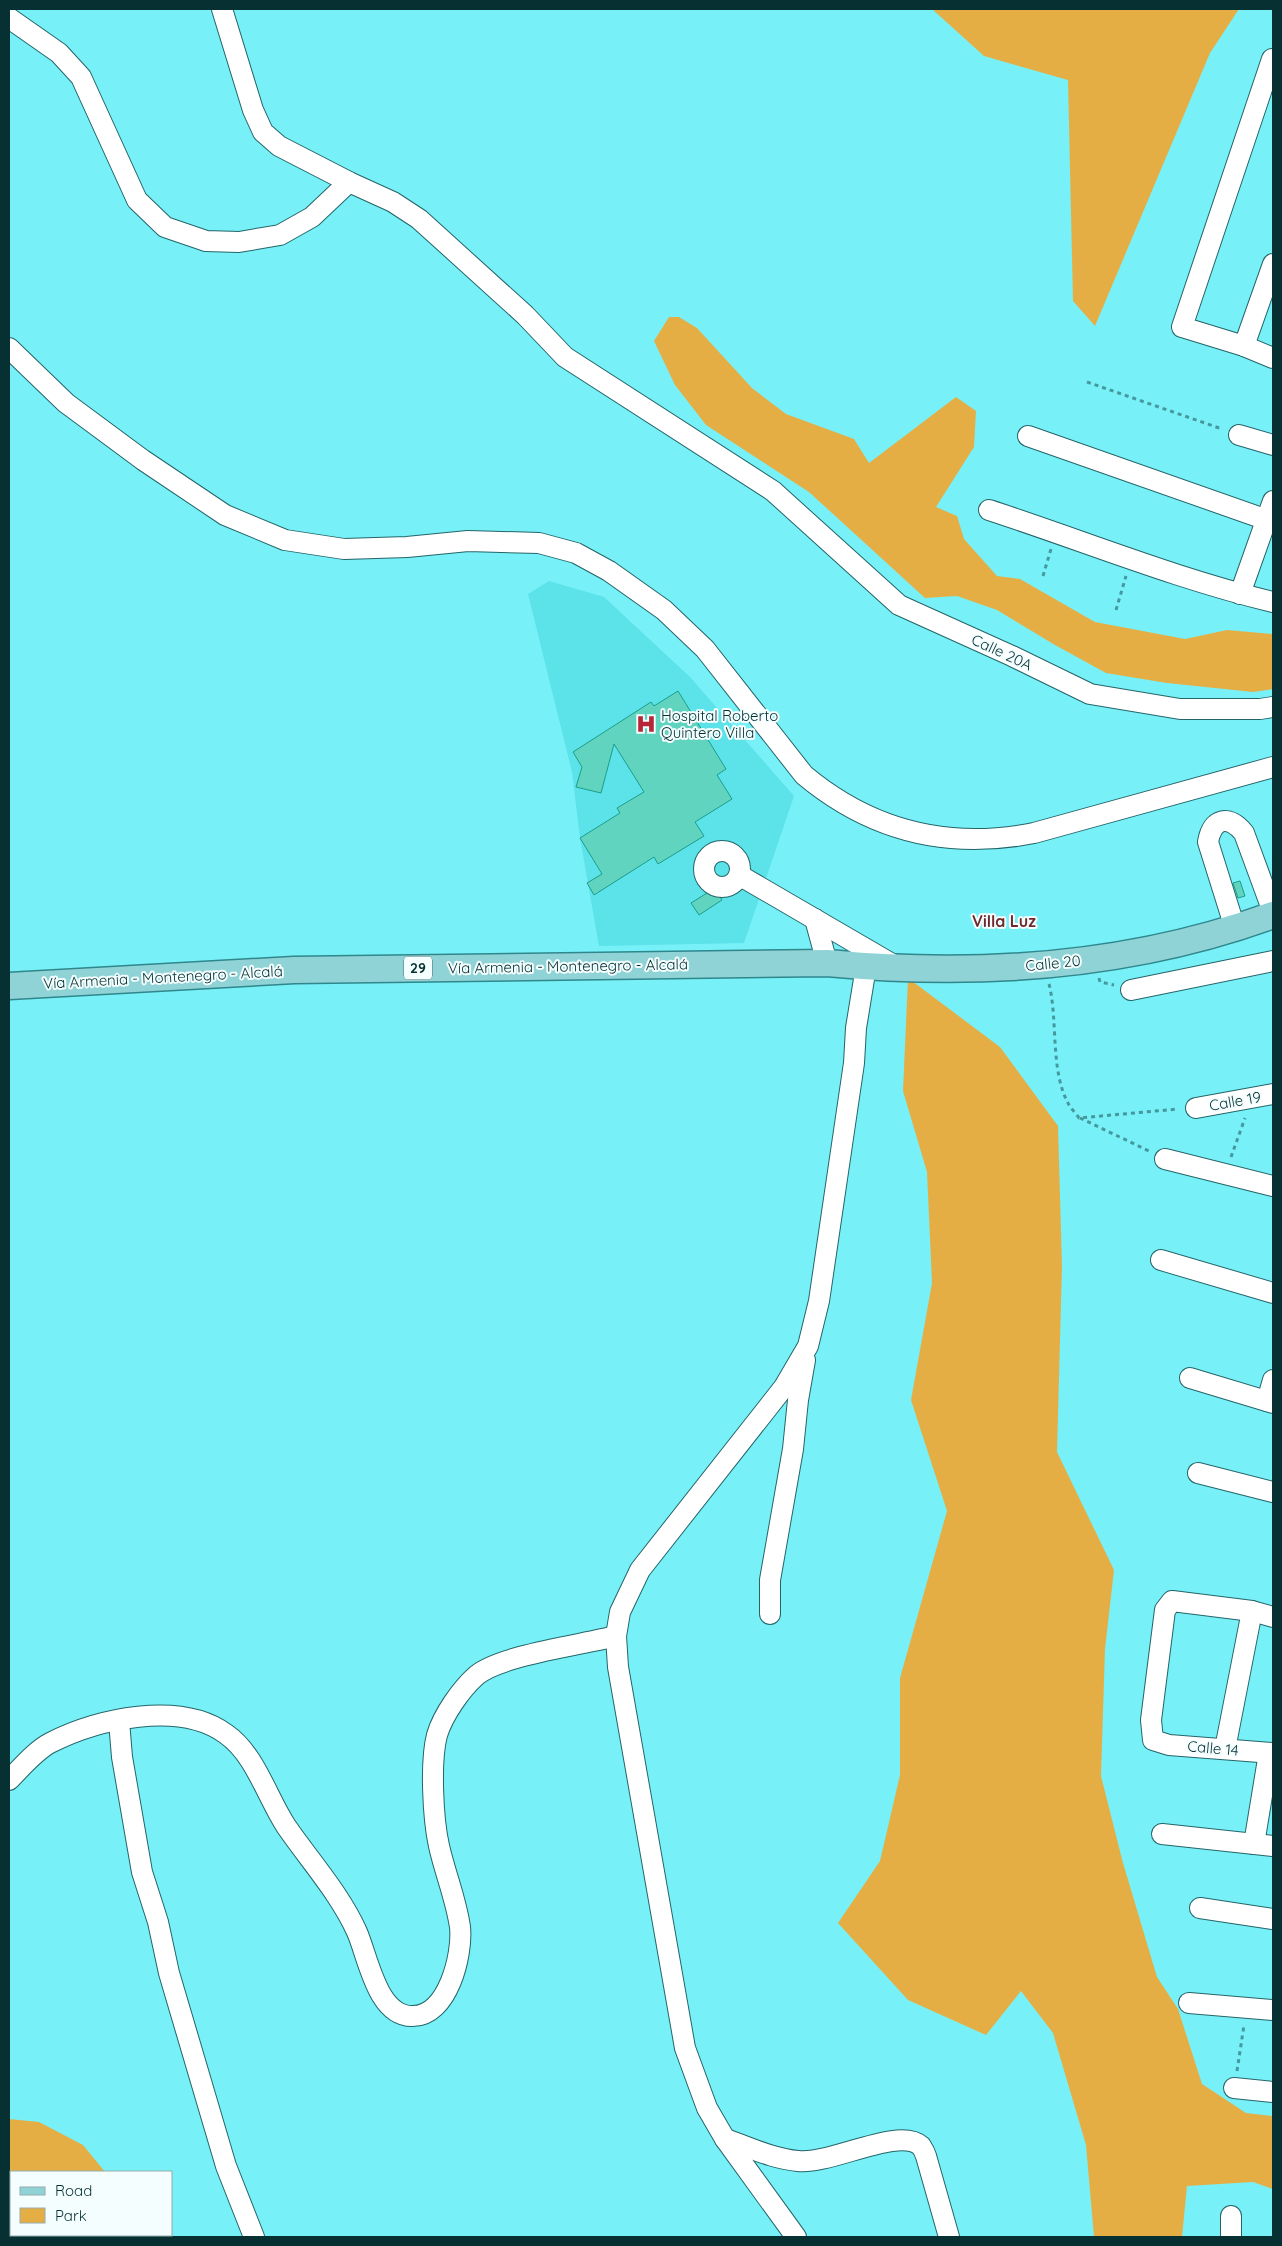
<svg xmlns="http://www.w3.org/2000/svg" width="1282" height="2246" font-family="Quicksand,sans-serif">
  <rect width="100%" height="100%" fill="#78f0f7"/>
  <polygon fill="#5ce2e9" points="549,581 604,597 690,677 794,796 744,943 599,946 580,838 572,772 528,594"/>
  <g fill="#e5ae45">
    <polygon points="932,9 1239,9 1210,53 1095,326 1073,301 1068,80 984,56"/>
    <polygon points="669,317 679,317 697,328 752,388 786,414 854,439 869,463 956,397 976,411 974,447 936,507 957,516 964,539 997,576 1020,579 1095,622 1185,639 1227,630 1273,634 1273,689 1253,692 1167,683 1106,673 1055,645 997,610 957,596 925,598 809,492 706,425 675,385 654,341"/>
    <polygon points="908,978 1000,1047 1058,1126 1062,1266 1057,1452 1114,1570 1105,1649 1101,1776 1123,1863 1157,1977 1178,2009 1202,2084 1246,2113 1273,2116 1273,2189 1253,2182 1187,2186 1182,2237 1094,2237 1086,2145 1053,2033 1021,1991 986,2035 908,2000 838,1923 880,1861 900,1775 900,1678 947,1511 911,1400 932,1283 927,1172 903,1091"/>
    <polygon points="9,2119 39,2122 83,2145 105,2172 11,2172 11,2235 153,2235 152,2237 9,2237"/>
  </g>
  <g fill="#61d4c0" stroke="#1b9e8c">
    <polygon points="678,691 726,769 717,775 732,799 695,822 704,836 658,864 654,857 594,895 587,883 602,874 580,838 620,813 617,808 644,792 614,744 601,793 576,787 582,767 573,752 651,702 654,706"/>
    <polygon points="1240,881 1245,896 1238,898 1233,883"/>
    <polygon points="715,888 722,900 699,915 691,903"/>
  </g>
  <g fill="none" stroke-linecap="round" stroke-linejoin="round">
    <defs>
      <g id="minor">
        <polyline points="222,9 253,110 263,132 279,146 349,182 393,202 419,219 525,315 565,357 773,491 899,605 1012,656 1090,694 1180,709 1260,709 1273,707"/>
        <polyline points="9,18 59,53 81,77 137,200 165,227 206,241 239,242 280,235 312,217 349,182"/>
        <polyline points="1272,59 1182,327 1244,346 1273,358"/>
        <polyline points="1244,346 1273,264"/>
        <path d="M9 348 66 403 143 460 225 515 285 540 344 549 407 547 468 541 539 543 576 553 609 571 664 610 705 649 804 775C871 831 948 850 1034 833L1273 767"/>
        <polyline points="1239,435 1273,445"/>
        <polyline points="1028,436 1273,522"/>
        <path d="M989 510C1084 541 1177 579 1273 602"/>
        <polyline points="1240,594 1273,501"/>
        <circle cx="722" cy="869" r="18"/>
        <polyline points="739,875 897,967"/>
        <polyline points="815,919 827,963"/>
        <path d="M1235 928 1208 842C1212 818 1229 814 1244 833L1273 912"/>
        <polyline points="1131,990 1273,961"/>
        <polyline points="1196,1108 1273,1094"/>
        <polyline points="1165,1159 1273,1186"/>
        <polyline points="1161,1260 1273,1293"/>
        <polyline points="1190,1378 1273,1403"/>
        <polyline points="1267,1401 1273,1380"/>
        <polyline points="1198,1473 1273,1492"/>
        <polyline points="770,1614 770,1580 793,1449 798,1400 805,1360"/>
        <polyline points="1273,1617 1252,1611 1172,1601 1165,1610 1151,1720 1153,1740 1169,1745 1273,1753"/>
        <polyline points="119,1721 122,1757 142,1872 158,1922 169,1973 226,2166 254,2237"/>
        <polyline points="1225,1749 1252,1611"/>
        <path d="M9 1780C21 1768 35 1751 50 1743 97 1719 180 1700 226 1734 255 1754 267 1797 286 1826 310 1861 340 1894 357 1932 368 1957 377 2016 412 2016 448 2017 463 1954 460 1927 456 1899 445 1873 439 1846 433 1819 430 1762 437 1735 443 1715 461 1689 477 1675 502 1655 581 1645 616 1636"/>
        <polyline points="1162,1834 1273,1846"/>
        <polyline points="1254,1844 1269,1753"/>
        <polyline points="1200,1908 1273,1919"/>
        <polyline points="1189,2003 1273,2010"/>
        <polyline points="1234,2088 1273,2092"/>
        <path d="M725 2139C749 2147 773 2159 798 2161 830 2165 899 2126 921 2146 923 2149 925 2153 926 2156L949 2237"/>
        <polyline points="796,2237 725,2139 707,2108 685,2048 618,1667 616,1636 620,1612 640,1570 784,1387 808,1346 819,1301 854,1063 856,1028 866,967"/>
        <polyline points="1231,2237 1231,2216"/>
      </g>
      <path id="major" d="M9 986 294 970 827 963C977 977 1131 967 1273 915"/>
    </defs>
    <use href="#minor" stroke="#246569" stroke-width="22"/>
    <use href="#major" stroke="#2f878c" stroke-width="29"/>
    <g stroke="#45999e" stroke-width="3" stroke-dasharray="4 4" stroke-linecap="butt">
      <polyline points="1087,382 1222,429"/>
      <polyline points="1043,576 1051,549"/>
      <polyline points="1116,610 1126,576"/>
      <polyline points="1099,978 1100,982 1114,985"/>
      <path d="M1049 984C1058 1018 1050 1070 1068 1103 1070 1108 1076 1113 1079 1118L1178 1109"/>
      <polyline points="1080,1118 1149,1151"/>
      <polyline points="1231,1157 1245,1118"/>
      <polyline points="1237,2071 1244,2025"/>
    </g>
    <use href="#minor" stroke="#fff" stroke-width="20"/>
    <use href="#major" stroke="#8fd3d7" stroke-width="26"/>
  </g>
  <defs>
    <symbol id="hospital-bare" viewBox="-9 -9 18 18"><path d="M-5-5h3v3.5h4V-5h3V5h-3V1.5h-4V5h-3Z" fill="#b72637" stroke="#f4fefe" stroke-width="2.5" paint-order="stroke"/></symbol>
  </defs>
  <g fill-rule="evenodd">
    <use href="#hospital-bare" x="632" y="710" width="28" height="28"/>
  </g>
  <g text-anchor="middle" dominant-baseline="central" stroke-width="4" stroke-linejoin="round" paint-order="stroke">
    <rect fill="#f4fefe" stroke="#4d6e6f" stroke-width="1" x="404" y="956.5" width="28" height="23" rx="4"/>
    <g font-size="14" font-weight="bold" fill="#063032">
      <text x="418" y="968">29</text>
    </g>
    <g font-size="15" fill="#063032" stroke="#f4fefe">
      <text transform="translate(1002 652) rotate(25)">Calle 20A</text>
      <text transform="translate(1053 963) rotate(-6)">Calle 20</text>
      <text transform="translate(568 966) rotate(-1)">Vía Armenia - Montenegro - Alcalá</text>
      <text transform="translate(163 977) rotate(-3)">Vía Armenia - Montenegro - Alcalá</text>
      <text transform="translate(1235 1101) rotate(-10)">Calle 19</text>
      <text transform="translate(1213 1748) rotate(5)">Calle 14</text>
    </g>
    <g font-size="15" fill="#063032" stroke="#f4fefe" text-anchor="start">
      <text x="661" y="715">Hospital Roberto<tspan x="661" dy="17">Quintero Villa</tspan></text>
    </g>
    <g font-size="16" font-weight="bold" fill="#702a2d" stroke="#f4fefe">
      <text x="1004" y="921">Villa Luz</text>
    </g>
  </g>
  <rect width="1282" height="2246" fill="none" stroke="#063032" stroke-width="20"/>
  <rect x="10" y="2171" width="162" height="65" fill="#f4fefe" stroke="#95acac"/>
  <rect x="20" y="2187" width="25" height="8" fill="#8fd3d7" stroke="#95acac"/>
  <text x="55" y="2196" font-size="15" fill="#063032">Road</text>
  <rect x="20" y="2208" width="25" height="15" fill="#e5ae45" stroke="#95acac"/>
  <text x="55" y="2221" font-size="15" fill="#063032">Park</text>
</svg>
